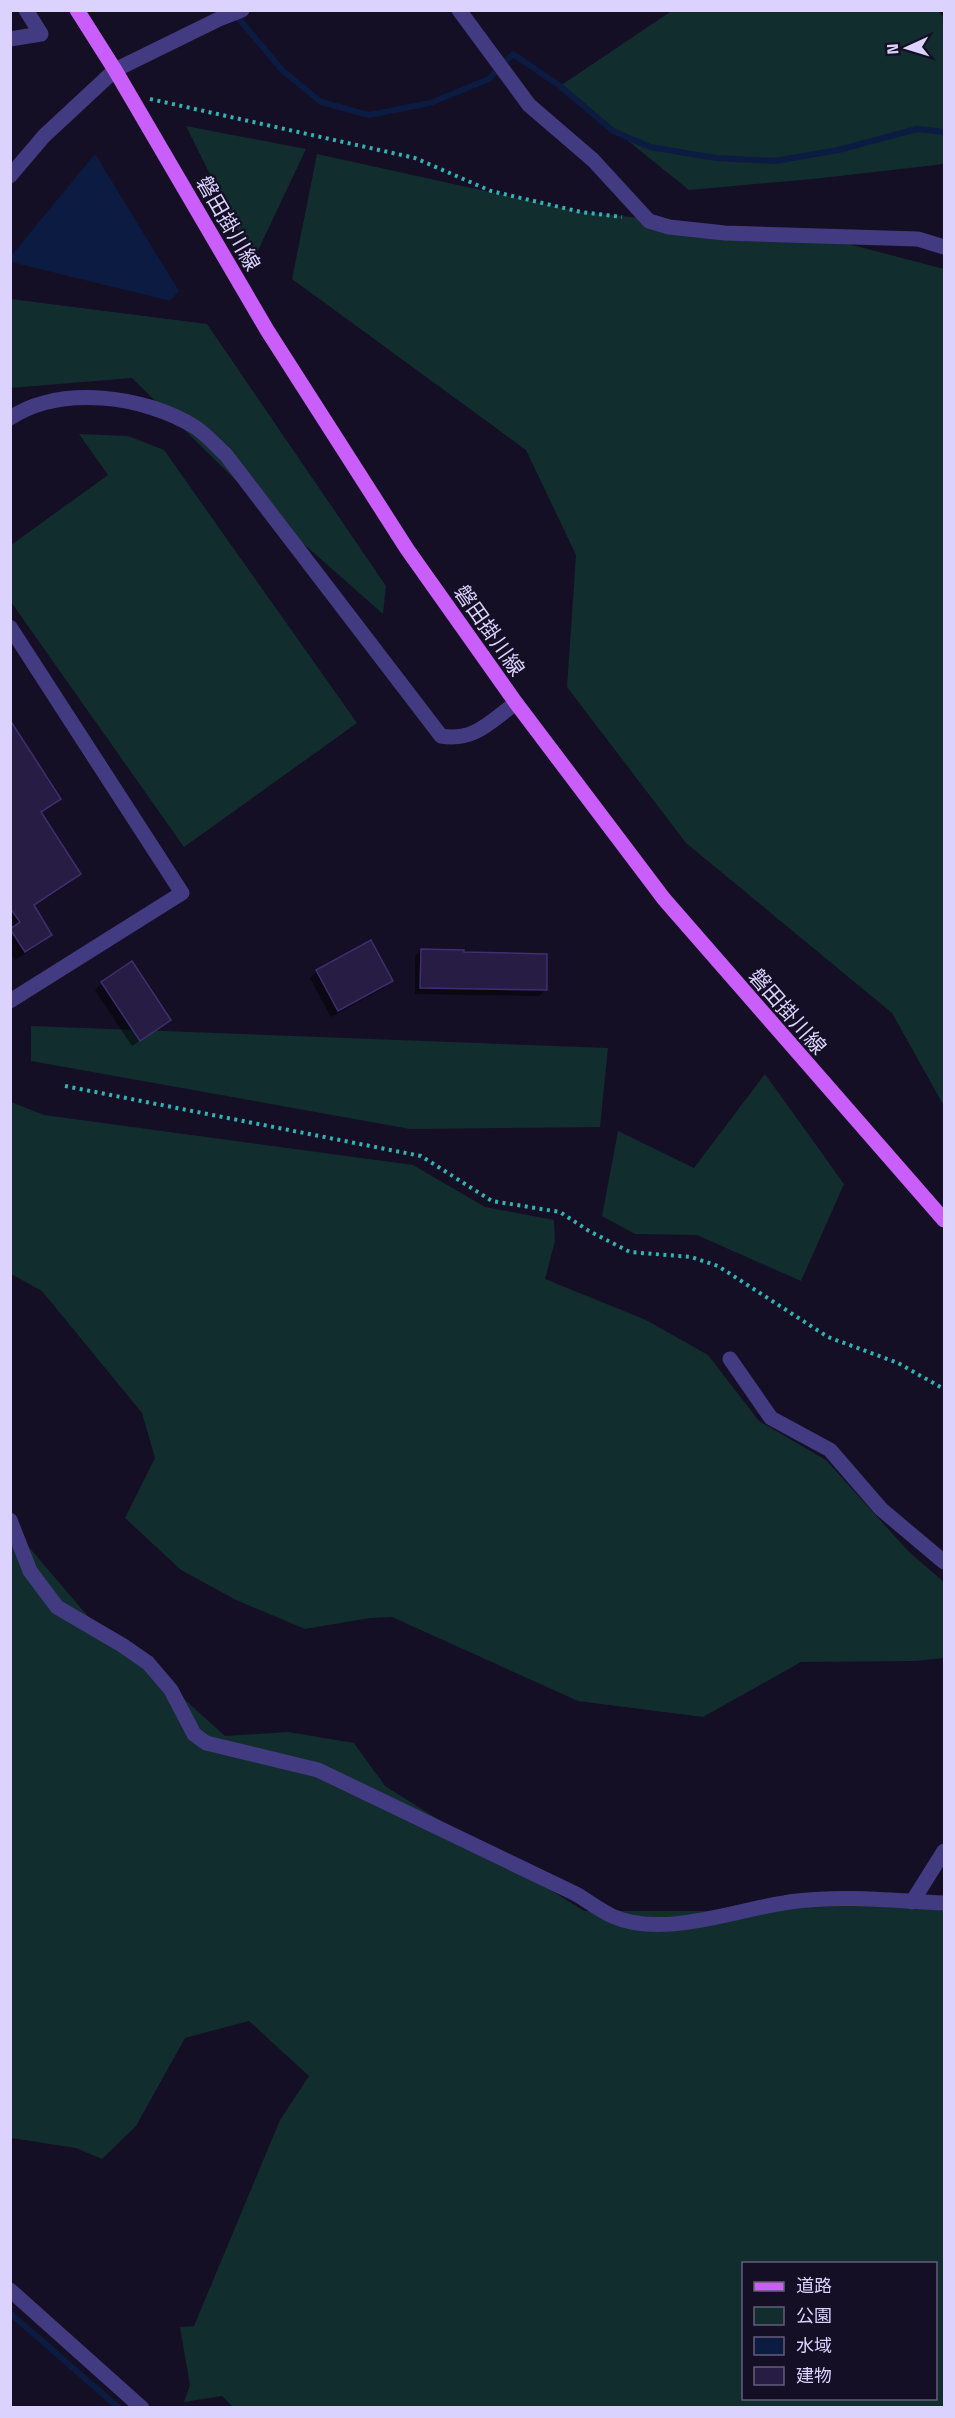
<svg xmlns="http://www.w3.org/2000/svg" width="955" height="2418" font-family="'Titillium Web','Noto Sans JP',sans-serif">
  <rect width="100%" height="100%" fill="#140f24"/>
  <g fill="#122d2e" fill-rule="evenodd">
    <polygon points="673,10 938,11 944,18 944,164 813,179 689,190 560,86"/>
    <polygon points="186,126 306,149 253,261"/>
    <polygon points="317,154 581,212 818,236 944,269 944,1106 892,1013 686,843 567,687 576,555 526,450 292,279"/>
    <polygon points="11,299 207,324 386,586 383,614 272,516 132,378 11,388"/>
    <polygon points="79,434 128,436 164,450 357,723 184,847 11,602 11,545 108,475"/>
    <polygon points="31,1026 608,1048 600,1127 410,1129 31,1061"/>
    <polygon points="765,1074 844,1184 801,1281 697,1235 635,1234 602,1216 618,1131 694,1168"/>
    <polygon points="11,1102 44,1115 413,1165 485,1207 554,1220 555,1241 545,1279 646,1320 708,1355 759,1421 826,1460 909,1552 944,1582 944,1658 915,1661 801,1662 703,1717 578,1701 392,1617 370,1618 305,1629 236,1600 181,1570 125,1518 155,1458 142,1413 42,1291 11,1274"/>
    <path d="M10 1525 103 1634 133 1653 225 1736 288 1732 354 1743 385 1786 584 1911H741L880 1900 944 1910V2407L234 2408 222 2396 184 2402 190 2385 180 2327 194 2326 280 2120 309 2076 249 2021 185 2038 136 2126 102 2159 76 2148 11 2138ZM744 2264H936V2398H744Z"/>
  </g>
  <polygon fill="#0b1b41" points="95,154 179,291 170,301 11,262 11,256"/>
  <g fill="#0007">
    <polygon points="10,723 59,799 41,814 79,874 70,883 33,907 51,935 42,943 15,960 10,952"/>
    <polygon points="421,950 463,954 545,990 539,996 415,994 415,956"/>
    <polygon points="317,971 391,981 384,988 331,1017 310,978"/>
    <polygon points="102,983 169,1020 132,1046 95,990"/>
  </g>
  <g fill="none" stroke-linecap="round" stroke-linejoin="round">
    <g stroke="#0b1b41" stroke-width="6">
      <polyline points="234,13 283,71 321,102 369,115 430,103 489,79 513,54 560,86 613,131 650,147 716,158 775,161 838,150 917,129 944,132"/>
      <polyline points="10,2313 119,2408"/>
    </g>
  </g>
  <g fill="#271c44" stroke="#402e70" stroke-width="1.5">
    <polygon points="10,720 61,799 41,812 81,874 34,905 52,935 25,952 10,929 20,922 10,908"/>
    <polygon points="371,940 393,981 338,1011 316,970"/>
    <polygon points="421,949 464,950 464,952 547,954 547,990 420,988"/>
    <polygon points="132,961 171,1020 140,1041 101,982"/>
  </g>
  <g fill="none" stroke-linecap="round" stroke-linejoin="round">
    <g stroke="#32b2b3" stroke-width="4" stroke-dasharray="3 4.5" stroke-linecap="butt">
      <polyline points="150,99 415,158 491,191 581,212 622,217"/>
      <polyline points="65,1086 421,1156 492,1201 560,1212 589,1231 630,1252 691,1257 718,1266 828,1337 898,1363 944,1389"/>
    </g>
    <g stroke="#433b82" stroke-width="15">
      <polyline points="459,10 529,105 593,160 649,221 669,227 725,233 918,239 944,247"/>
      <polyline points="10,39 41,34 26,10"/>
      <polyline points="10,176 44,136 115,70 219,19 242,10"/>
      <path d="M10 418C62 384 145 396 195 427 206 434 216 446 226 455L441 736C474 742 491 721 516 703"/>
      <polyline points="10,627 182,893 10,1001"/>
      <polyline points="730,1359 771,1418 830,1450 881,1509 944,1562"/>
      <path d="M10 1520 30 1571 57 1607 122 1645 148 1663 171 1690 194 1734 206 1743 318 1770 576 1894C588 1901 599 1910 612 1916 666 1940 741 1907 797 1901 846 1895 896 1901 944 1903"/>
      <polyline points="912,1902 944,1851"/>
      <polyline points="10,2290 142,2408"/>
    </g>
    <polyline stroke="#ca5efa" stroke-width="15" points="77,10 115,70 267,330 407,549 516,703 664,899 944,1220"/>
  </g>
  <g text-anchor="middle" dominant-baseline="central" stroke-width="4.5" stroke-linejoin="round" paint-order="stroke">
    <g font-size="21" fill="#dbd3fe" stroke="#140f24">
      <text transform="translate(229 223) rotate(60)">磐田掛川線</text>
      <text transform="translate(490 630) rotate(55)">磐田掛川線</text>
      <text transform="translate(788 1011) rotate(49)">磐田掛川線</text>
    </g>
  </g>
  <rect width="955" height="2418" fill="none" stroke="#dbd3fe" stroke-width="24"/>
  <rect x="742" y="2262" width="195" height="138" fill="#140f24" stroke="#645d7b" stroke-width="1.5"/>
  <rect x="754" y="2282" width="30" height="9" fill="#ca5efa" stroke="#645d7b" stroke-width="1.5"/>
  <text x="796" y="2292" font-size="18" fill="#dbd3fe">道路</text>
  <rect x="754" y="2307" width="30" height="18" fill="#122d2e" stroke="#645d7b" stroke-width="1.5"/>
  <text x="796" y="2322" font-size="18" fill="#dbd3fe">公園</text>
  <rect x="754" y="2337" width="30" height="18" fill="#0b1b41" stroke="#645d7b" stroke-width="1.5"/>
  <text x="796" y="2352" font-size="18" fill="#dbd3fe">水域</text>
  <rect x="754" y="2367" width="30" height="18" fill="#271c44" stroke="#645d7b" stroke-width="1.5"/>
  <text x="796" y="2382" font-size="18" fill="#dbd3fe">建物</text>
  <g transform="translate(907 48) rotate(266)" stroke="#140f24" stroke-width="4.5" paint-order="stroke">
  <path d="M0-4.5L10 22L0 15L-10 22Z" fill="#dbd3fe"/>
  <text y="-9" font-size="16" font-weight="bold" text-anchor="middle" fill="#dbd3fe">N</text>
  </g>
</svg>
